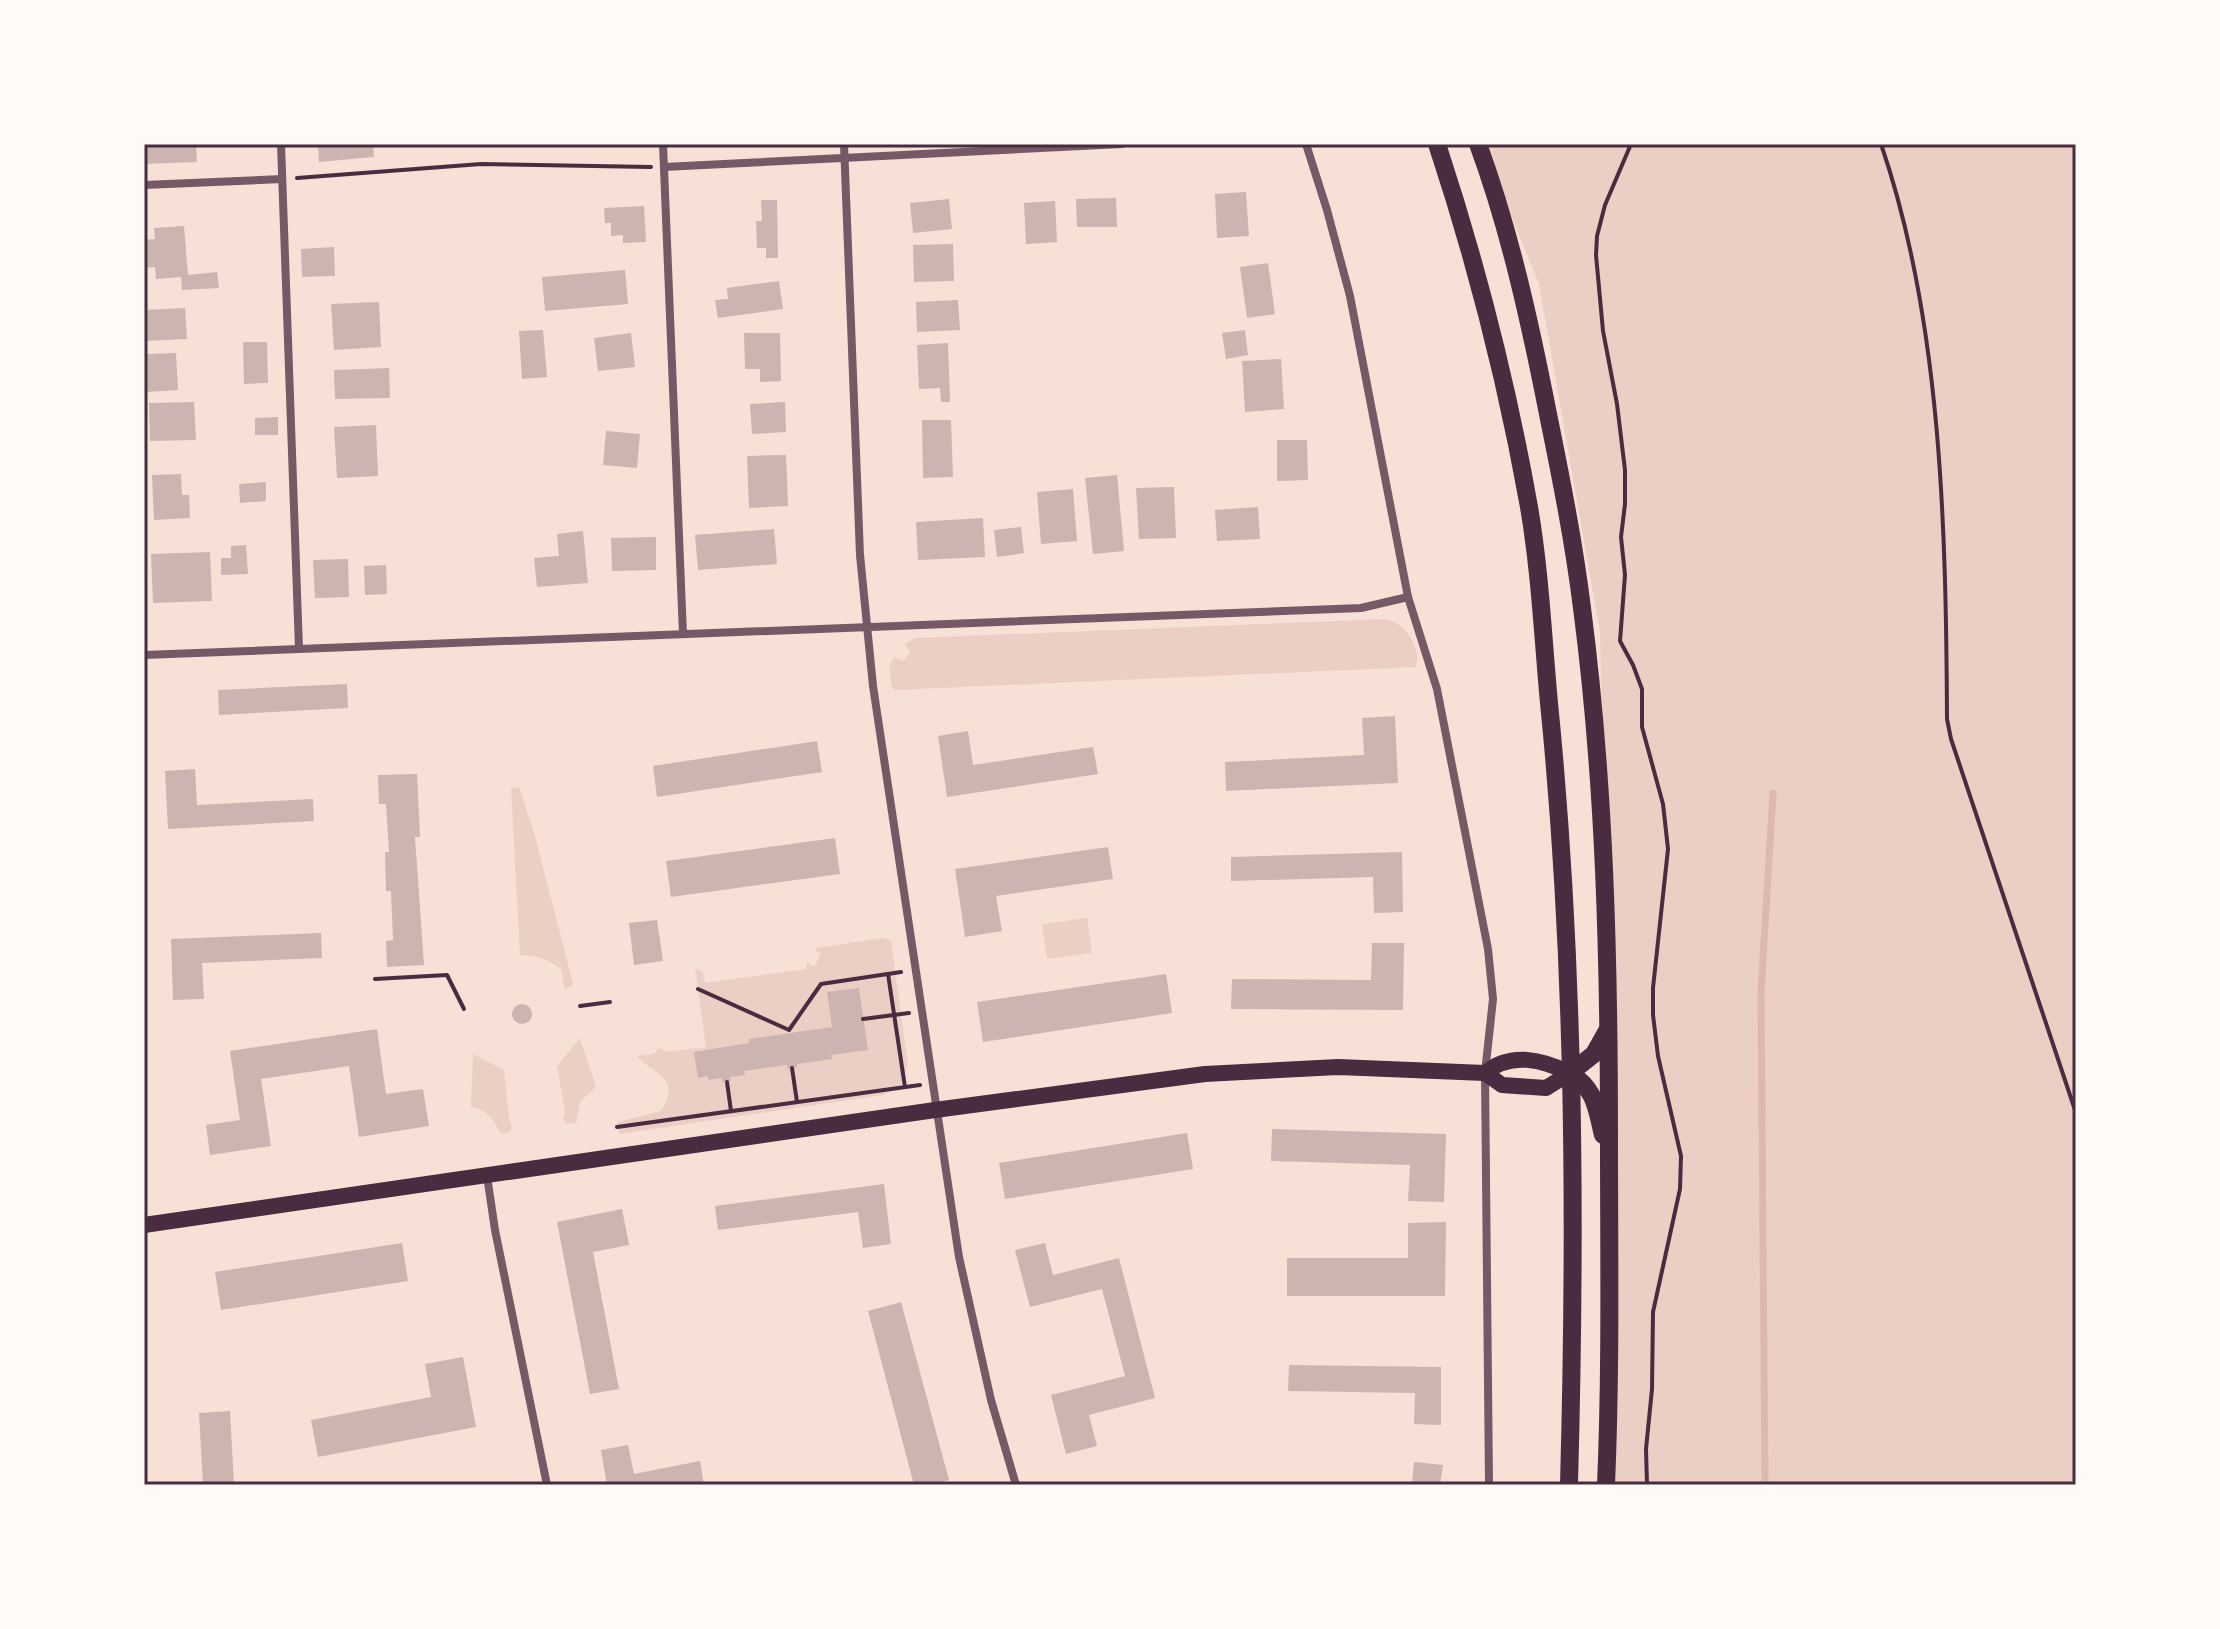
<svg xmlns="http://www.w3.org/2000/svg" width="2220" height="1629" font-family="'Playfair Display',serif">
  <rect width="100%" height="100%" fill="#f7e1d7"/>
  <g fill="#ebcfc5">
    <polygon points="1482,144 2076,144 2076,1485 1601,1485 1609,1074 1600,633 1539,284"/>
    <path d="M1385 619C1405 622 1422 648 1416 667L895 690 892 687 889 668 894 657 903 661 910 653 905 644 916 638Z"/>
    <path d="M519 787 535 836 573 984 565 990 561 969C547 959 537 955 520 955L511 788Z"/>
    <polygon points="1087,918 1092,953 1047,959 1042,924"/>
    <path d="M883 938 891 941 908 1064 900 1086 883 1095 619 1134 617 1122 661 1111C682 1077 655 1076 637 1056L653 1054 660 1048 668 1052 706 1047 695 968 703 972 705 983 806 969 807 962 814 967 821 954 815 950 816 948Z"/>
    <polygon points="580,1038 596,1087 580,1102 576,1123 568,1124 563,1119 565,1112 557,1066"/>
    <path d="M473 1054 504 1070 509 1119 512 1126 510 1132 501 1134C494 1120 487 1109 471 1107Z"/>
  </g>
  <g fill="none" stroke-linecap="round" stroke-linejoin="round">
    <polyline stroke="#dcb8b0" stroke-width="7" points="1765,1485 1761,992 1773,793"/>
  </g>
  <g fill="#ccb4b1">
    <polygon points="144,144 196,144 197,162 144,164"/>
    <polygon points="318,144 373,144 374,157 319,162"/>
    <polygon points="1246,192 1249,236 1217,238 1215,194"/>
    <polygon points="1116,198 1117,227 1077,227 1076,199"/>
    <polygon points="949,199 952,229 913,233 910,203"/>
    <polygon points="761,200 777,200 778,258 766,258 766,248 757,248 756,221 762,221"/>
    <polygon points="1055,201 1057,242 1026,244 1024,203"/>
    <polygon points="644,206 646,242 623,243 623,235 611,236 611,223 605,223 604,208"/>
    <polygon points="184,226 188,275 217,272 219,288 182,290 181,277 156,279 155,267 144,268 144,240 155,239 154,228"/>
    <polygon points="953,244 954,281 914,282 913,245"/>
    <polygon points="334,247 335,276 302,277 301,249"/>
    <polygon points="1268,263 1275,314 1247,318 1240,267"/>
    <polygon points="625,270 628,304 545,311 542,277"/>
    <polygon points="779,281 783,309 718,318 715,300 728,299 727,288"/>
    <polygon points="958,300 960,330 917,332 916,302"/>
    <polygon points="379,302 381,347 334,350 331,304"/>
    <polygon points="185,308 187,339 145,341 144,310"/>
    <polygon points="543,330 547,377 522,379 519,331"/>
    <polygon points="1245,330 1248,355 1226,359 1222,333"/>
    <polygon points="631,333 635,367 598,371 594,338"/>
    <polygon points="744,333 780,333 781,381 760,382 760,369 745,369"/>
    <polygon points="243,342 267,342 268,383 244,384"/>
    <polygon points="948,343 950,402 941,402 940,388 919,389 917,345"/>
    <polygon points="176,353 178,390 146,392 144,354"/>
    <polygon points="1281,359 1284,409 1245,412 1242,361"/>
    <polygon points="389,368 390,398 335,399 334,370"/>
    <polygon points="194,402 196,440 150,441 149,403"/>
    <polygon points="785,402 786,432 752,434 750,404"/>
    <polygon points="278,417 278,435 255,435 255,418"/>
    <polygon points="922,420 951,420 953,477 923,478"/>
    <polygon points="376,425 378,476 337,478 334,427"/>
    <polygon points="606,431 640,434 637,468 603,465"/>
    <polygon points="1277,440 1307,440 1308,480 1277,481"/>
    <polygon points="786,455 788,506 749,508 747,456"/>
    <polygon points="181,474 182,495 189,495 190,518 154,520 152,475"/>
    <polygon points="1117,475 1124,551 1093,554 1085,478"/>
    <polygon points="266,482 266,501 240,503 239,484"/>
    <polygon points="1174,487 1176,538 1139,539 1136,488"/>
    <polygon points="1073,489 1077,541 1041,544 1037,492"/>
    <polygon points="1258,507 1260,539 1217,541 1215,510"/>
    <polygon points="983,518 985,557 918,560 916,522"/>
    <polygon points="1021,527 1024,553 997,557 994,530"/>
    <polygon points="774,529 777,564 698,570 695,535"/>
    <polygon points="583,531 588,583 537,587 534,558 559,556 557,534"/>
    <polygon points="656,537 656,570 612,571 611,538"/>
    <polygon points="246,545 248,574 221,575 221,558 231,558 231,546"/>
    <polygon points="210,552 212,601 153,603 151,554"/>
    <polygon points="348,559 349,597 315,598 313,560"/>
    <polygon points="386,565 387,594 365,595 364,566"/>
    <polygon points="347,684 348,708 219,715 218,690"/>
    <polygon points="1395,716 1398,783 1226,791 1225,762 1364,755 1362,718"/>
    <polygon points="968,731 973,765 1093,747 1098,774 947,797 938,736"/>
    <polygon points="817,741 822,772 657,797 653,766"/>
    <polygon points="195,769 197,805 313,799 314,821 168,829 165,771"/>
    <polygon points="417,774 420,837 415,837 424,965 387,967 386,941 393,940 391,891 386,891 385,852 389,852 386,804 379,804 378,775"/>
    <polygon points="835,838 840,874 671,897 666,861"/>
    <polygon points="1108,847 1113,879 996,896 1002,931 965,937 955,869"/>
    <polygon points="1402,852 1403,912 1374,913 1373,877 1231,881 1231,857"/>
    <polygon points="657,920 663,961 634,965 629,923"/>
    <polygon points="321,933 322,958 202,963 204,999 173,1000 171,939"/>
    <polygon points="1372,943 1404,943 1403,1010 1231,1009 1232,979 1371,980"/>
    <polygon points="1166,974 1172,1013 983,1042 977,1002"/>
    <polygon points="859,988 868,1050 831,1055 832,1059 797,1064 797,1067 787,1069 787,1065 744,1071 745,1075 730,1077 731,1081 722,1082 722,1078 708,1080 708,1076 698,1078 694,1052 749,1043 749,1039 832,1027 827,992"/>
    <circle cx="522" cy="1014" r="10"/>
    <polygon points="377,1029 386,1094 423,1089 429,1126 359,1137 349,1066 261,1079 271,1146 210,1155 206,1125 240,1120 230,1051"/>
    <polygon points="1272,1129 1446,1134 1444,1202 1408,1201 1410,1165 1271,1161"/>
    <polygon points="1187,1133 1193,1169 1005,1199 999,1163"/>
    <polygon points="884,1184 891,1244 863,1248 858,1212 718,1230 715,1206"/>
    <polygon points="622,1209 629,1245 593,1252 619,1389 590,1394 557,1222"/>
    <polygon points="1446,1222 1445,1296 1287,1296 1287,1258 1408,1258 1408,1223"/>
    <polygon points="402,1243 408,1281 221,1310 215,1272"/>
    <polygon points="1045,1243 1053,1275 1119,1258 1155,1398 1089,1415 1097,1446 1066,1454 1051,1395 1125,1376 1102,1289 1030,1307 1015,1250"/>
    <polygon points="901,1302 949,1480 930,1485 914,1485 868,1311"/>
    <polygon points="463,1357 476,1427 318,1457 311,1420 431,1397 425,1364"/>
    <polygon points="1289,1365 1441,1367 1441,1425 1414,1424 1415,1393 1288,1391"/>
    <polygon points="230,1411 234,1485 203,1485 199,1413"/>
    <polygon points="628,1445 634,1474 700,1461 704,1485 607,1485 601,1450"/>
    <polygon points="1414,1462 1443,1465 1440,1485 1412,1485"/>
  </g>
  <g fill="none" stroke-linecap="round" stroke-linejoin="round">
    <g stroke="#4a2c40" stroke-width="4">
      <polyline points="1631,144 1605,205 1597,236 1596,255 1603,331 1617,404 1625,470 1625,504 1621,537 1625,575 1620,641 1633,665 1642,689 1642,727 1663,804 1668,849 1653,988 1653,1015 1658,1056 1681,1156 1680,1189 1653,1312 1652,1389 1646,1449 1647,1485"/>
      <path d="M1881 144C1942 322 1946 532 1947 719L1951 739 2076 1113"/>
      <polyline points="297,178 481,164 651,167"/>
      <polyline points="888,974 905,1087"/>
      <polyline points="375,979 447,975 464,1009"/>
      <polyline points="698,989 789,1030 821,984 901,972"/>
      <polyline points="580,1006 610,1002"/>
      <polyline points="863,1019 909,1013"/>
      <polyline points="792,1068 797,1102"/>
      <polyline points="727,1082 731,1111"/>
      <polyline points="617,1127 920,1085"/>
    </g>
    <g stroke="#755966" stroke-width="8">
      <polyline points="281,144 299,649"/>
      <polyline points="663,144 683,634"/>
      <polyline points="844,144 860,555 873,686 959,1257 991,1400 1016,1485"/>
      <polyline points="1306,144 1327,210 1350,296 1408,597 1437,689 1488,949 1493,999 1485,1073 1489,1485"/>
      <polyline points="664,167 1122,144"/>
      <polyline points="144,185 282,179"/>
      <polyline points="144,655 1361,608 1408,597"/>
      <polyline points="487,1176 495,1230 547,1485"/>
    </g>
    <g stroke="#4a2c40" stroke-width="16">
      <path d="M1485 1073C1511 1051 1543 1060 1570 1073"/>
      <polyline points="144,1225 935,1110 1205,1074 1338,1067 1485,1073 1502,1085 1546,1088 1570,1073"/>
    </g>
    <g stroke="#4a2c40" stroke-width="18">
      <path d="M1437 144C1476 262 1507 383 1529 507 1540 571 1543 638 1549 703 1575 962 1576 1224 1569 1485"/>
      <path d="M1478 144C1510 231 1530 323 1548 414 1561 478 1574 543 1582 608 1605 784 1609 961 1609 1138 1609 1254 1611 1369 1606 1485"/>
      <path d="M1570 1073C1596 1090 1596 1107 1603 1135"/>
      <polyline points="1570,1073 1594,1054 1607,1031"/>
    </g>
  </g>
  <rect width="2220" height="1629" fill="none" stroke="#fffaf5" stroke-width="292"/>
  <rect x="146" y="146" width="1928" height="1337" fill="none" stroke="#4a2c40" stroke-width="3"/>
</svg>
